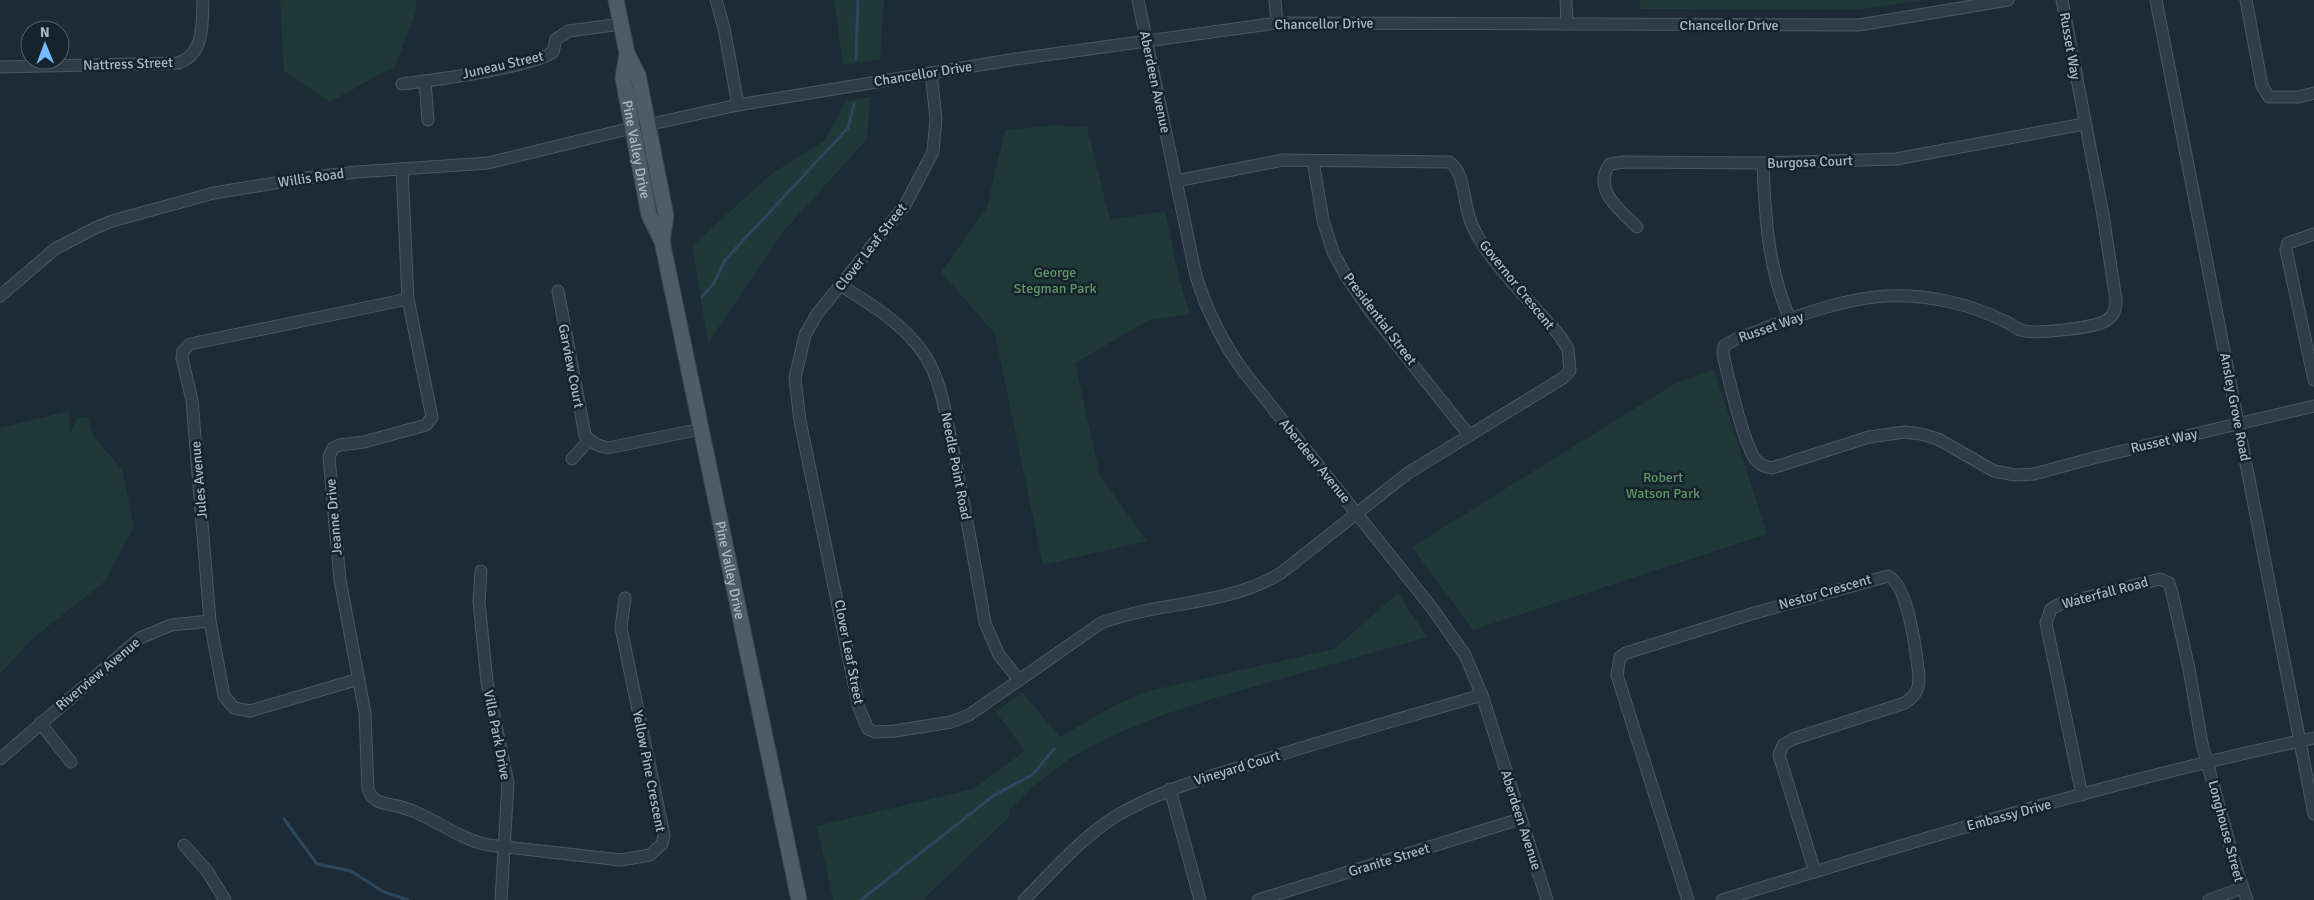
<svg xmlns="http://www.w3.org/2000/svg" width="2314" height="900" font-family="Signika,sans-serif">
  <rect width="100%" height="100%" fill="#1d2b37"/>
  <g fill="#1f3838">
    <polygon points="280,0 415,0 417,9 395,66 330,102 284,71"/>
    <polygon points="834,0 884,0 880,59 843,65"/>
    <polygon points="1639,0 1923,0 1857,10 1641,9"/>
    <polygon points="870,97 867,139 783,232 708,343 692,246 771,174 824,141 846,101"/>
    <polygon points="1055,125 1087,127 1110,220 1165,211 1180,282 1190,314 1149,320 1075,363 1100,476 1147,541 1043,565 995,334 941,272 987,207 1005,130"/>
    <polygon points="1714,369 1767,534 1473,630 1412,547 1674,384"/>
    <polygon points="69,411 70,434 77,418 88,417 93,436 122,469 134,527 104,582 32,639 0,674 0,428"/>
    <polygon points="1398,593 1427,637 1221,696 1160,716 1111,736 1069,759 1032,787 1010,809 1009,817 923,900 833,900 817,826 973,789 1025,751 996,712 1022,692 1060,737 1117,704 1149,691 1334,649"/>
  </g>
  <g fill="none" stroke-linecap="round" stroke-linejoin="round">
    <g stroke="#2c485f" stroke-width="3">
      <polyline points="856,59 858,0"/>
      <polyline points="702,297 714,283 725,260 848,128 854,104"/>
      <polyline points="284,819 317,864 351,871 384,892 408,900"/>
      <polyline points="861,900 993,796 1032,775 1054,749"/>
    </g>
    <defs>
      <g id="minor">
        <polyline points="716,0 724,28 738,105"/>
        <path d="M1138 0 1196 276C1207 311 1222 342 1244 372L1432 608 1465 655 1482 695 1547 900"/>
        <polyline points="1275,0 1277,23"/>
        <polyline points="1566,0 1567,24"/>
        <path d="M2062 0 2103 215 2116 300C2116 308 2114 316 2107 320 2095 328 2034 335 2021 330 2015 328 2010 323 2004 321 1968 303 1926 294 1886 296 1835 299 1783 322 1736 339L1724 346 1723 354C1728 376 1743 442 1755 459 1760 465 1765 467 1772 468L1869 437 1905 432 1921 434 1938 439 1994 471 2015 475 2034 474 2097 457 2314 406"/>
        <polyline points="2156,0 2314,814"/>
        <polyline points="2246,0 2262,86 2269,97 2299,97 2314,93"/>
        <path d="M0 67 178 63C205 54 202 24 203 0"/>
        <path d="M931 73 936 119 933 152 905 205 817 314 805 335 795 378 800 421 859 708 868 729 875 732 895 731 951 722 969 715 1101 623C1160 601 1227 606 1281 573L1408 473 1563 378 1570 371 1568 349 1560 336C1534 305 1487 260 1472 225 1463 206 1466 172 1449 162L1283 160 1176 181"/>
        <polyline points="425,81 428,120"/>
        <path d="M402 84C434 80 529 68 553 52L556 39 569 31 621 24"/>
        <polyline points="1313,161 1323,220 1333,252 1346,276 1373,315 1469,435"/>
        <path d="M1763 163C1765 217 1768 269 1790 319"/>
        <path d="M402 169 408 299 432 417 426 425 364 442 340 445 333 448 329 457 340 580 365 713 368 789C372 801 381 803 392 805 427 811 454 838 488 845L621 860 650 855 662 844 664 835 621 628 625 598"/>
        <path d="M1637 227C1621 211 1591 189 1610 164L1624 162 1763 163 1896 159 2084 124"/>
        <polyline points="2314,234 2288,243 2286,250 2314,380"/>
        <path d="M840 285C871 304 904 324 924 354 942 381 945 414 952 444 964 504 975 563 985 623L999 655 1019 680"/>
        <path d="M558 291 585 435C591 443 598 446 608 448L701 429"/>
        <polyline points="0,296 55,249 95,228 112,221 214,193 306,178 357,172 488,163 615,132 738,105 1016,59 1277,23 1859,25 2008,0"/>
        <polyline points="572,459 589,440"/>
        <polyline points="481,571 479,602 487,682 508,783 501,900"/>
        <polyline points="359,679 250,711 234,708 224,696 210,621 192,400 182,358 183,351 190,344 408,299"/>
        <polyline points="40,723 71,762"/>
        <polyline points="0,759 140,638 171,625 210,621"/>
        <polyline points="1170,789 1200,900"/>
        <polyline points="2082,795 2046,623 2051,609 2060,604 2160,579 2169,583 2172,593 2189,669 2202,744 2235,864 2247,900"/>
        <polyline points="184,845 207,871 225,900"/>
        <path d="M1024 900C1053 871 1081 838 1116 816 1160 790 1208 777 1257 762 1331 738 1407 717 1482 695"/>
        <polyline points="1258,900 1520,819"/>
        <path d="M1688 900 1617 675 1620 657 1626 653 1751 614 1888 576C1909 586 1916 652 1919 676 1919 690 1916 695 1905 703L1793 739 1783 745 1779 755 1815 872"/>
        <path d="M1722 900C1918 840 2114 780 2314 738"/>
        <polyline points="2209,900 2242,888"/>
      </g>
      <g id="major">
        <polyline points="616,0 627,53 638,75 666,216 662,241"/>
        <path id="s1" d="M627 53 623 78 649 215 662 241 799 900"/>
      </g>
    </defs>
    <use href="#minor" stroke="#4b5863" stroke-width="13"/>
    <use href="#major" stroke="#3a4651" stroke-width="17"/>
    <use href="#minor" stroke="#303d48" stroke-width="11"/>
    <use href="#major" stroke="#4e5c68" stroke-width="15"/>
  </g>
  <g text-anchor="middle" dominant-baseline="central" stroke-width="5" stroke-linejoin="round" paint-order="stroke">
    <g font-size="14" fill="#aab8c5" stroke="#16222c">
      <text transform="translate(1324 24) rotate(-1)">Chancellor Drive</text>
      <text x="1729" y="25">Chancellor Drive</text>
      <text transform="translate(2070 46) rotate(80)">Russet Way</text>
      <text transform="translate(128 64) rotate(-2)">Nattress Street</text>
      <text transform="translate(503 65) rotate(-13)">Juneau Street</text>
      <text transform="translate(923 74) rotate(-9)">Chancellor Drive</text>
      <text transform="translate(1155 82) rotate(78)">Aberdeen Avenue</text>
      <text stroke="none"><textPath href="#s1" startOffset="98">Pine Valley Drive</textPath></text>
      <text transform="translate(1810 162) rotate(-2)">Burgosa Court</text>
      <text transform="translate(311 178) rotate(-8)">Willis Road</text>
      <text transform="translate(871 247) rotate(-52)">Clover Leaf Street</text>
      <text transform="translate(1517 285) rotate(51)">Governor Crescent</text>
      <text transform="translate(1380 319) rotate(53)">Presidential Street</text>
      <text transform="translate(1771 327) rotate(-19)">Russet Way</text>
      <text transform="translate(571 366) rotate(79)">Garview Court</text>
      <text transform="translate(2235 407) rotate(79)">Ansley Grove Road</text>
      <text transform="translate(2164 441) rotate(-13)">Russet Way</text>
      <text transform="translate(1315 461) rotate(51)">Aberdeen Avenue</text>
      <text transform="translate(956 466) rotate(79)">Needle Point Road</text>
      <text transform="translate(199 480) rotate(-95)">Jules Avenue</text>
      <text transform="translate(334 517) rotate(-95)">Jeanne Drive</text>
      <text stroke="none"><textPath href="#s1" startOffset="530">Pine Valley Drive</textPath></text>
      <text transform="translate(1825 592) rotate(-16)">Nestor Crescent</text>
      <text transform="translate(2105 593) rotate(-15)">Waterfall Road</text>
      <text transform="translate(849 652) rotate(79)">Clover Leaf Street</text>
      <text transform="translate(98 674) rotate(-40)">Riverview Avenue</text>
      <text transform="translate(497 735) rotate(79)">Villa Park Drive</text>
      <text transform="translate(1237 768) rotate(-17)">Vineyard Court</text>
      <text transform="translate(649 771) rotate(79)">Yellow Pine Crescent</text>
      <text transform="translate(2009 815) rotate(-15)">Embassy Drive</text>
      <text transform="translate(1521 820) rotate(72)">Aberdeen Avenue</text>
      <text transform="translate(2226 831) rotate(75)">Longhouse Street</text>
      <text transform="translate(1389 860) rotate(-17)">Granite Street</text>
    </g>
    <g font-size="14" fill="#609766" stroke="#16222c">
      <text x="1055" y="272">George<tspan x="1055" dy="16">Stegman Park</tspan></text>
      <text x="1663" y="477">Robert<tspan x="1663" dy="16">Watson Park</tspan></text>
    </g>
  </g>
  <g transform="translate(45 45) rotate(359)"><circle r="24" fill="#16222c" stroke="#515e69"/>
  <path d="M0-4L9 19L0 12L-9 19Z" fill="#75bbff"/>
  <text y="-8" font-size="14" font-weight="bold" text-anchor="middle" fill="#aab8c5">N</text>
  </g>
</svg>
